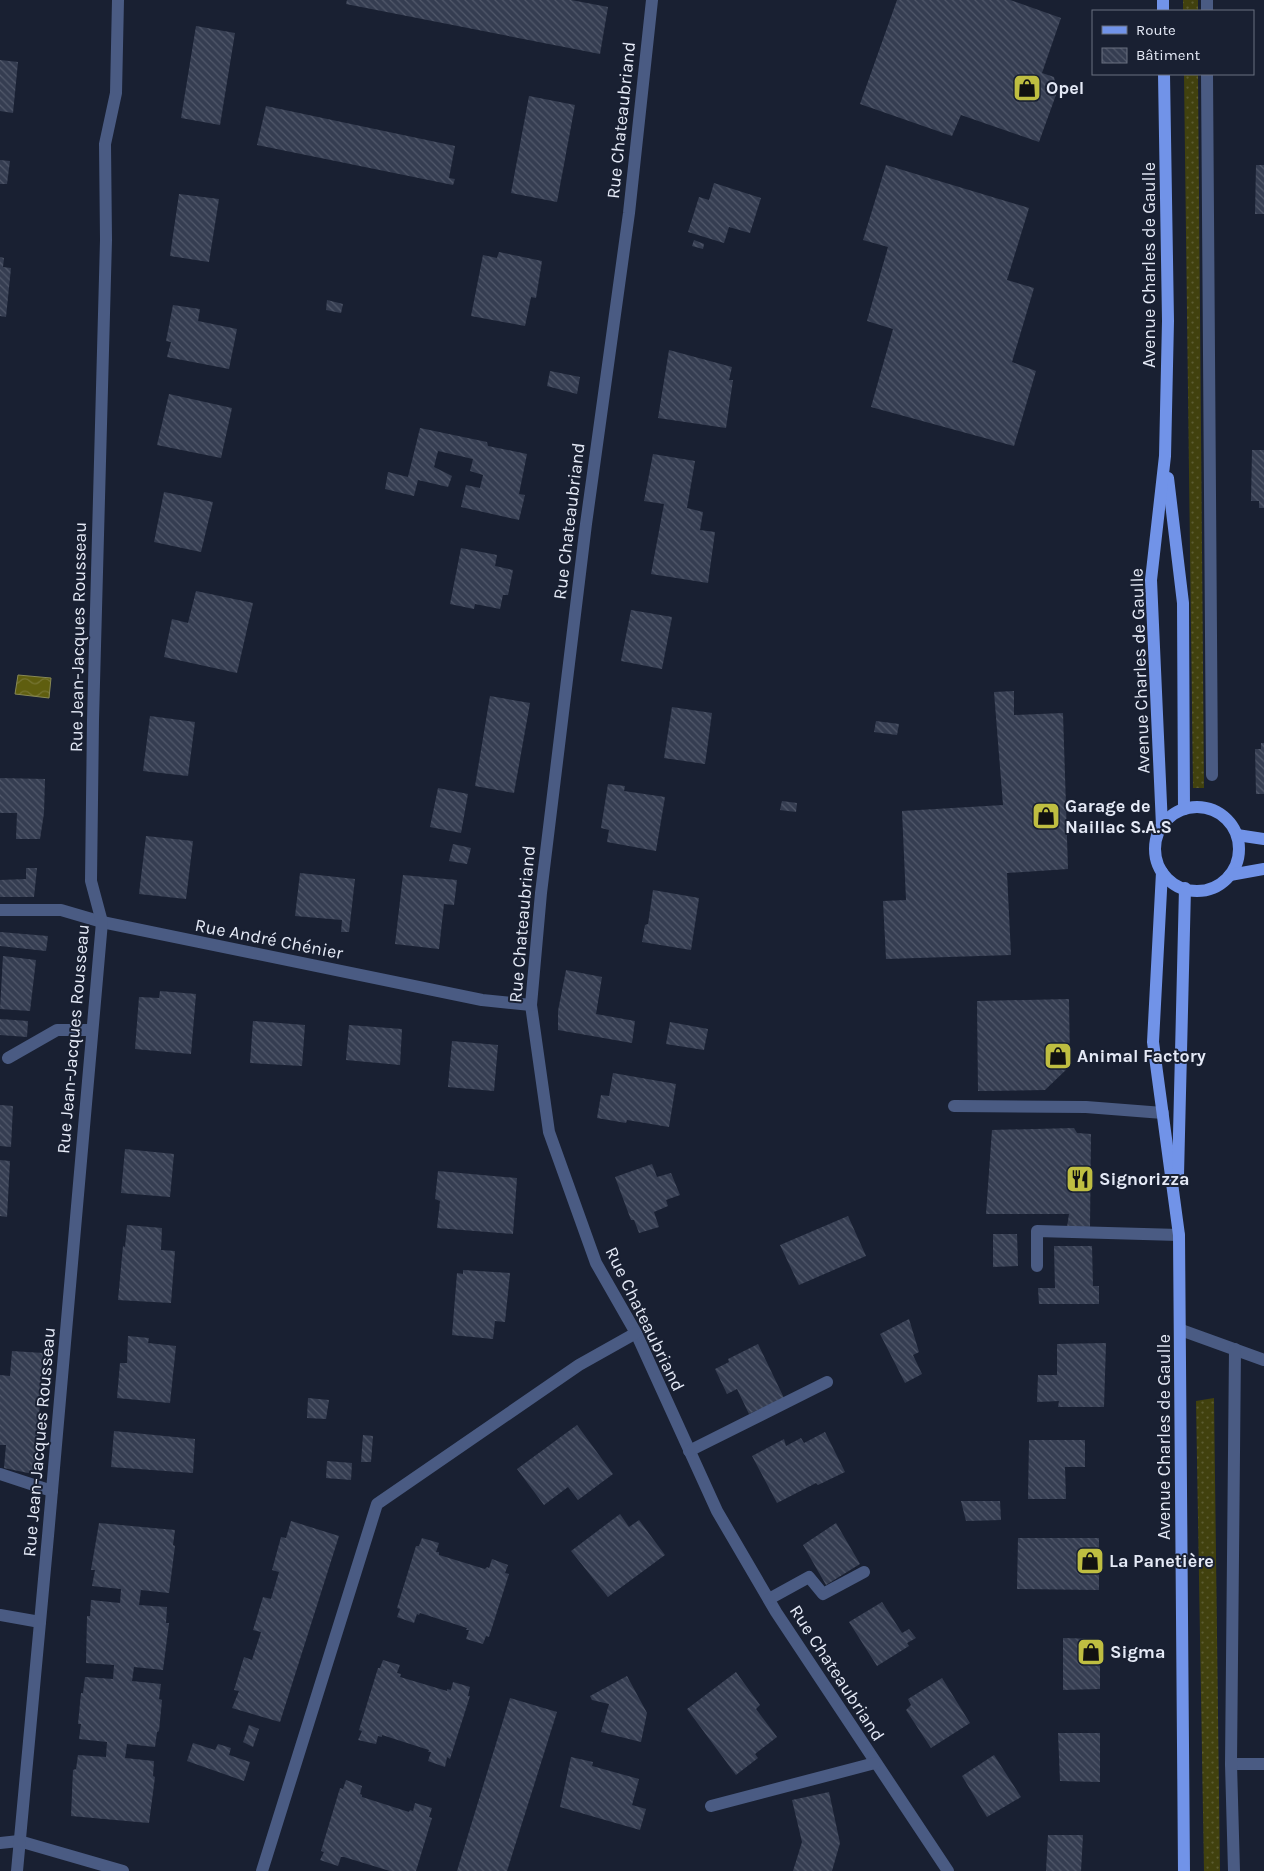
<svg xmlns="http://www.w3.org/2000/svg" width="1264" height="1871" font-family="Karla,sans-serif">
  <defs>
    <pattern id="grass-dots" width="8" height="8" patternUnits="userSpaceOnUse" patternTransform="scale(1.25)"><rect width="8" height="8" fill="#41410e"/><path d="M2 2h.1M6 6h.1" fill="none" stroke="#5c5c32" stroke-width="1.8" stroke-linecap="round"/></pattern>
    <pattern id="water-waves" width="16" height="10" patternUnits="userSpaceOnUse" patternTransform="scale(1.25)"><rect width="16" height="10" fill="#5f5e0f"/><path d="M0 5q4-4 8 0t8 0" fill="none" stroke="#767533"/></pattern>
    <pattern id="building-back-hatch" width="6" height="6" patternUnits="userSpaceOnUse" patternTransform="scale(1.25)"><rect width="6" height="6" fill="#353d51"/><path d="M-1 5l2 2M0 0l6 6M5-1l2 2" fill="none" stroke="#52596b"/></pattern>
  </defs>
  <rect width="100%" height="100%" fill="#192032"/>
  <g fill="url(#grass-dots)">
    <rect x="1183" y="0" width="15" height="11"/>
    <polygon points="1184,74 1198,74 1204,788 1193,788"/>
    <polygon points="1214,1398 1220,1871 1204,1871 1196,1401"/>
  </g>
  <polygon fill="url(#water-waves)" stroke="#878854" points="18,675 51,678 49,698 15,694"/>
  <g fill="url(#building-back-hatch)">
    <polygon points="347,0 571,0 608,7 600,54 346,4"/>
    <polygon points="897,0 1010,0 1061,18 1042,73 1054,77 1057,92 1039,142 961,115 952,136 860,104"/>
    <polygon points="196,26 235,33 220,125 181,118"/>
    <polygon points="0,60 18,62 13,113 0,111"/>
    <polygon points="529,96 575,105 557,202 511,193"/>
    <polygon points="266,106 455,146 449,178 455,179 453,185 257,145"/>
    <polygon points="0,160 10,161 7,184 0,184"/>
    <polygon points="886,165 1029,208 1007,280 1034,288 1012,362 1036,371 1014,446 871,407 893,329 867,321 888,247 863,240"/>
    <polygon points="1256,165 1264,165 1264,214 1255,214"/>
    <polygon points="714,183 761,198 750,233 729,227 724,243 688,232 699,197 709,200"/>
    <polygon points="179,194 219,199 209,262 170,256"/>
    <polygon points="694,240 704,244 703,249 692,246"/>
    <polygon points="499,252 542,261 536,298 531,297 525,326 471,316 483,255 497,258"/>
    <polygon points="0,257 4,258 3,267 11,268 6,317 0,316"/>
    <polygon points="327,300 343,304 341,313 326,310"/>
    <polygon points="173,305 200,309 198,321 237,329 229,369 167,357 171,342 166,341"/>
    <polygon points="669,350 732,367 729,380 733,380 726,428 658,418"/>
    <polygon points="550,371 580,377 577,394 547,386"/>
    <polygon points="169,394 232,408 221,458 157,445"/>
    <polygon points="420,428 487,442 488,446 527,454 519,494 525,495 519,520 461,507 466,485 480,488 483,475 470,471 473,459 438,451 434,467 452,476 448,487 418,480 414,496 385,489 388,472 408,477"/>
    <polygon points="1252,450 1264,450 1264,508 1259,508 1259,501 1251,501"/>
    <polygon points="653,454 695,461 687,508 703,512 700,530 715,532 708,583 651,574 664,504 644,501"/>
    <polygon points="164,492 213,502 201,552 154,542"/>
    <polygon points="461,548 497,555 495,566 513,570 508,595 503,595 500,609 475,604 474,609 450,604"/>
    <polygon points="196,591 253,603 237,673 164,657 172,619 188,623"/>
    <polygon points="631,610 672,617 662,669 621,661"/>
    <polygon points="1014,691 1014,715 1063,713 1068,869 1007,873 1011,955 886,959 883,901 906,900 902,811 1003,805 994,692"/>
    <polygon points="490,696 530,703 514,793 475,786"/>
    <polygon points="672,707 712,713 705,764 664,758"/>
    <polygon points="150,716 195,722 188,776 143,771"/>
    <polygon points="876,721 899,724 897,735 874,732"/>
    <polygon points="1261,743 1264,743 1264,794 1256,794 1255,749 1261,749"/>
    <polygon points="0,778 45,779 44,813 40,839 16,839 17,813 0,813"/>
    <polygon points="608,784 625,786 624,791 665,797 656,851 607,842 609,830 601,828"/>
    <polygon points="438,788 468,794 461,833 430,827"/>
    <polygon points="782,801 797,803 796,812 780,810"/>
    <polygon points="146,836 193,841 186,899 139,894"/>
    <polygon points="453,844 471,848 467,864 449,861"/>
    <polygon points="26,868 37,868 34,897 0,897 0,880 26,879"/>
    <polygon points="300,873 355,879 349,932 341,932 342,920 295,916"/>
    <polygon points="403,875 457,880 454,905 444,904 439,949 395,944"/>
    <polygon points="653,890 699,898 691,950 642,942 645,925 648,924"/>
    <polygon points="0,932 48,936 46,951 0,946"/>
    <polygon points="3,956 36,960 30,1011 0,1009"/>
    <polygon points="566,970 602,977 596,1014 635,1021 632,1043 558,1030 558,1011"/>
    <polygon points="160,991 196,994 191,1054 135,1049 139,997 159,998"/>
    <polygon points="1069,999 1070,1066 1045,1090 978,1091 977,1001"/>
    <polygon points="0,1019 28,1021 27,1037 0,1035"/>
    <polygon points="253,1021 305,1025 302,1066 250,1063"/>
    <polygon points="670,1022 708,1029 704,1050 666,1044"/>
    <polygon points="349,1025 402,1029 400,1065 346,1060"/>
    <polygon points="452,1041 498,1045 494,1091 448,1087"/>
    <polygon points="613,1073 676,1084 669,1127 627,1120 626,1123 597,1118 601,1095 609,1096"/>
    <polygon points="0,1105 13,1106 11,1147 0,1146"/>
    <polygon points="1074,1128 1077,1133 1091,1134 1090,1227 1067,1227 1069,1214 986,1214 992,1130"/>
    <polygon points="125,1149 174,1154 170,1197 121,1193"/>
    <polygon points="0,1160 10,1161 7,1217 0,1216"/>
    <polygon points="652,1164 657,1177 671,1173 680,1195 666,1200 668,1206 654,1212 659,1227 639,1233 634,1220 631,1220 615,1177"/>
    <polygon points="438,1171 517,1178 513,1234 437,1228 440,1201 435,1199"/>
    <polygon points="848,1216 866,1256 799,1285 780,1245"/>
    <polygon points="127,1225 162,1228 161,1250 175,1251 171,1303 118,1300 123,1246 125,1247"/>
    <polygon points="993,1234 1017,1234 1018,1266 993,1267"/>
    <polygon points="1054,1246 1092,1246 1093,1286 1099,1286 1099,1304 1039,1304 1038,1288 1055,1288"/>
    <polygon points="463,1270 510,1273 505,1322 495,1321 493,1339 452,1335 457,1273 463,1274"/>
    <polygon points="909,1319 919,1352 913,1355 922,1374 905,1383 880,1334"/>
    <polygon points="128,1336 149,1338 148,1343 176,1346 170,1403 117,1398 120,1363 127,1363"/>
    <polygon points="1106,1343 1104,1407 1058,1407 1059,1401 1037,1402 1038,1375 1057,1375 1057,1344"/>
    <polygon points="758,1344 784,1398 749,1414 737,1389 727,1394 715,1369 729,1362 728,1359"/>
    <polygon points="12,1351 43,1353 36,1465 33,1474 4,1468 6,1445 0,1445 0,1375 10,1376"/>
    <polygon points="308,1398 329,1400 326,1419 307,1418"/>
    <polygon points="577,1425 613,1474 578,1500 568,1487 544,1505 517,1469"/>
    <polygon points="114,1431 195,1439 193,1473 111,1467"/>
    <polygon points="825,1432 845,1472 818,1485 816,1483 777,1503 752,1456 784,1439 786,1446 801,1438 804,1443"/>
    <polygon points="363,1435 373,1436 371,1462 361,1462"/>
    <polygon points="1029,1440 1085,1440 1085,1467 1065,1467 1066,1499 1028,1499"/>
    <polygon points="327,1461 352,1463 351,1480 326,1478"/>
    <polygon points="961,1501 1000,1501 1001,1520 966,1521"/>
    <polygon points="620,1514 629,1527 639,1520 665,1555 608,1597 571,1551"/>
    <polygon points="291,1521 339,1536 280,1722 232,1708 239,1691 234,1690 244,1657 252,1660 261,1632 253,1630 263,1597 271,1599 279,1572 272,1570 281,1537 286,1538"/>
    <polygon points="99,1523 175,1530 173,1545 175,1546 169,1593 141,1590 139,1605 167,1607 166,1623 169,1623 163,1670 134,1667 132,1681 161,1684 159,1699 162,1700 159,1731 157,1732 155,1747 127,1744 125,1758 154,1761 153,1776 155,1777 149,1823 71,1816 73,1770 76,1769 78,1755 106,1757 107,1742 79,1739 81,1724 78,1724 81,1693 83,1693 85,1677 113,1679 114,1665 86,1663 87,1616 90,1616 91,1600 120,1603 121,1589 92,1586 95,1570 91,1570"/>
    <polygon points="836,1523 860,1564 826,1585 803,1545"/>
    <polygon points="422,1538 439,1543 436,1552 439,1552 439,1555 485,1569 487,1567 489,1568 492,1559 508,1565 505,1573 509,1574 489,1637 486,1636 483,1644 466,1639 469,1630 466,1630 467,1628 420,1613 419,1615 417,1614 414,1623 397,1617 400,1609 397,1608 416,1546 419,1546"/>
    <polygon points="1018,1538 1099,1538 1099,1590 1017,1589"/>
    <polygon points="882,1602 902,1633 909,1629 916,1638 907,1643 909,1646 877,1666 849,1622"/>
    <polygon points="1063,1638 1100,1639 1100,1689 1063,1690"/>
    <polygon points="383,1660 400,1665 397,1673 401,1674 400,1677 447,1691 447,1689 451,1690 453,1682 470,1687 468,1696 470,1696 450,1759 447,1757 445,1767 428,1761 431,1752 428,1752 429,1750 382,1735 382,1737 378,1736 376,1744 358,1740 362,1731 359,1730 378,1668 380,1668"/>
    <polygon points="736,1672 760,1705 756,1709 777,1737 755,1754 758,1758 736,1775 687,1709"/>
    <polygon points="627,1676 647,1713 641,1742 601,1732 609,1704 592,1700 590,1696"/>
    <polygon points="942,1678 970,1723 931,1748 906,1710 911,1705 908,1699"/>
    <polygon points="510,1698 557,1712 507,1871 457,1871"/>
    <polygon points="249,1725 259,1729 253,1747 243,1742"/>
    <polygon points="1058,1733 1100,1733 1100,1782 1060,1781"/>
    <polygon points="193,1743 215,1750 218,1744 231,1748 229,1755 250,1762 244,1781 187,1761"/>
    <polygon points="994,1755 1021,1797 987,1817 962,1776"/>
    <polygon points="571,1757 593,1762 592,1766 639,1779 632,1805 646,1809 640,1830 560,1807"/>
    <polygon points="346,1780 362,1786 360,1794 362,1795 362,1797 409,1812 410,1810 413,1811 415,1803 432,1808 429,1817 432,1818 416,1871 390,1871 344,1857 341,1857 338,1866 320,1860 324,1852 321,1851 340,1788 343,1789"/>
    <polygon points="829,1792 840,1843 832,1871 793,1871 802,1842 792,1800"/>
    <polygon points="1048,1835 1083,1835 1081,1871 1046,1871"/>
  </g>
  <g fill="none" stroke-linecap="round" stroke-linejoin="round">
    <g stroke="#4a5b83" stroke-width="12">
      <polyline points="652,0 629,213 586,524 541,893 531,1005 549,1132 596,1263 636,1333 717,1511 776,1612 948,1871"/>
      <polyline points="1207,0 1207,11"/>
      <polyline points="1207,74 1212,775"/>
      <polyline points="0,910 61,910 102,922 482,1000 531,1005"/>
      <polyline points="8,1058 57,1030 92,1030"/>
      <polyline points="954,1106 1086,1107 1163,1113"/>
      <polyline points="1037,1266 1037,1231 1179,1235"/>
      <polyline points="1181,1330 1264,1360"/>
      <polyline points="689,1451 827,1382"/>
      <polyline points="0,1474 52,1491"/>
      <polyline points="769,1599 809,1577 823,1594 864,1572"/>
      <polyline points="0,1615 40,1622"/>
      <polyline points="1231,1764 1264,1764"/>
      <polyline points="711,1806 875,1763"/>
      <polyline points="0,1843 19,1841 123,1871"/>
      <polyline points="17,1871 48,1536 102,922 91,881 93,720 106,240 105,144 116,93 118,0"/>
      <polyline points="262,1871 377,1504 579,1365 636,1333"/>
      <polyline points="1234,1871 1231,1764 1235,1349"/>
    </g>
    <g stroke="#7193e8" stroke-width="12">
      <polyline points="1163,0 1163,11"/>
      <polyline points="1168,478 1183,603 1184,809"/>
      <circle cx="1197" cy="849" r="42"/>
      <polyline points="1162,826 1151,580 1165,456 1168,321 1164,74"/>
      <polyline points="1237,835 1264,839"/>
      <polyline points="1162,872 1153,1042 1179,1235 1184,1871"/>
      <polyline points="1230,875 1264,869"/>
      <polyline points="1178,1175 1185,888"/>
    </g>
  </g>
  <defs>
    <symbol id="shop-square" viewBox="-11 -11 22 22"><rect x="-9" y="-9" width="18" height="18" rx="4" fill="#bfbe41" stroke="#192032"/><path d="M-5-2.5h2.3a2.7 3.5 0 0 1 5.4 0H5L5.5 6h-11ZM-1.5-2.5h3a1.5 2.3 0 0 0-3 0Z" fill="#111"/></symbol>
    <symbol id="restaurant-square" viewBox="-11 -11 22 22"><rect x="-9" y="-9" width="18" height="18" rx="4" fill="#bfbe41" stroke="#192032"/><path d="M-5-6h1v4h1v-4h1v4h1v-4h1v5L-1.5 .5V6h-2V.5L-5-1ZM5-6V6H3V1.5H1.5Q1.5-4 5-6Z" fill="#111"/></symbol>
  </defs>
  <g fill-rule="evenodd">
    <use href="#shop-square" x="1011" y="72" width="32" height="32"/>
    <use href="#shop-square" x="1030" y="800" width="32" height="32"/>
    <use href="#shop-square" x="1042" y="1040" width="32" height="32"/>
    <use href="#restaurant-square" x="1064" y="1163" width="32" height="32"/>
    <use href="#shop-square" x="1074" y="1545" width="32" height="32"/>
    <use href="#shop-square" x="1075" y="1636" width="32" height="32"/>
  </g>
  <g text-anchor="middle" dominant-baseline="central" stroke-width="4" stroke-linejoin="round" paint-order="stroke">
    <g font-size="18" font-weight="bold" fill="#e4e9f6" stroke="#192032" text-anchor="start">
      <text x="1046" y="88">Opel</text>
      <text x="1065" y="806">Garage de<tspan x="1065" dy="21">Naillac S.A.S</tspan></text>
      <text x="1077" y="1056">Animal Factory</text>
      <text x="1099" y="1179">Signorizza</text>
      <text x="1109" y="1561">La Panetière</text>
      <text x="1110" y="1652">Sigma</text>
    </g>
    <g font-size="18" fill="#e4e9f6" stroke="#192032">
      <text transform="translate(621 120) rotate(-84)">Rue Chateaubriand</text>
      <text transform="translate(1149 265) rotate(-90)">Avenue Charles de Gaulle</text>
      <text transform="translate(569 521) rotate(-83)">Rue Chateaubriand</text>
      <text transform="translate(78 637) rotate(-89)">Rue Jean-Jacques Rousseau</text>
      <text transform="translate(1140 671) rotate(-92)">Avenue Charles de Gaulle</text>
      <text transform="translate(522 924) rotate(-85)">Rue Chateaubriand</text>
      <text transform="translate(269 939) rotate(11)">Rue André Chénier</text>
      <text transform="translate(73 1039) rotate(-85)">Rue Jean-Jacques Rousseau</text>
      <text transform="translate(645 1319) rotate(64)">Rue Chateaubriand</text>
      <text transform="translate(1164 1437) rotate(-90)">Avenue Charles de Gaulle</text>
      <text transform="translate(39 1442) rotate(-85)">Rue Jean-Jacques Rousseau</text>
      <text transform="translate(837 1673) rotate(57)">Rue Chateaubriand</text>
    </g>
  </g>
  <rect x="1092" y="10" width="162" height="65" fill="#192032" stroke="#6a7080"/>
  <rect x="1102" y="26" width="25" height="8" fill="#7193e8" stroke="#6a7080"/>
  <text x="1136" y="35" font-size="15" fill="#e4e9f6">Route</text>
  <rect x="1102" y="48" width="25" height="15" fill="url(#building-back-hatch)" stroke="#6a7080"/>
  <text x="1136" y="60" font-size="15" fill="#e4e9f6">Bâtiment</text>
</svg>
